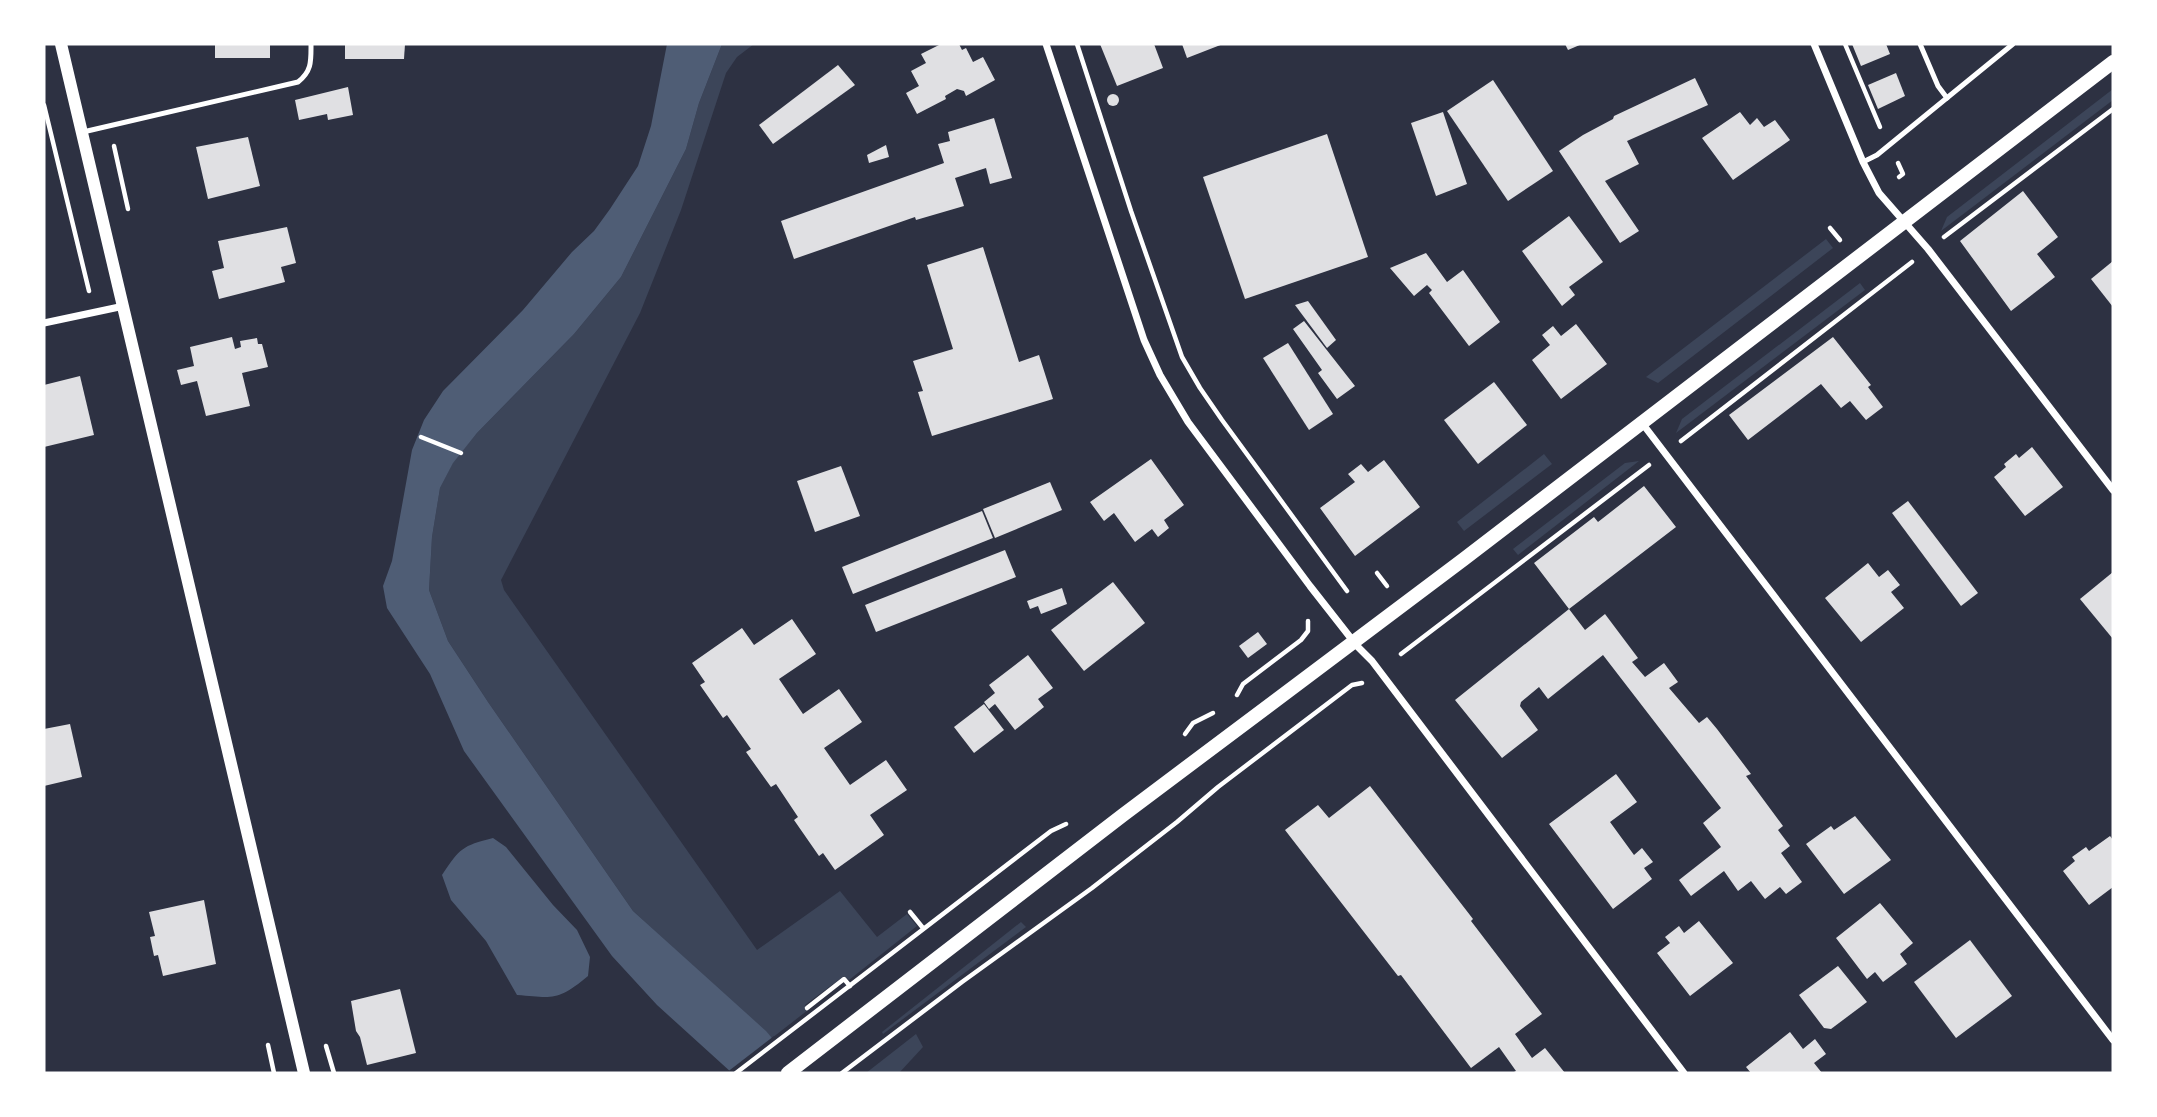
<svg xmlns="http://www.w3.org/2000/svg" width="2157" height="1117" font-family="'Titillium Web',sans-serif">
  <rect width="100%" height="100%" fill="#2d3142"/>
  <g fill="#3c4559">
    <polygon points="722,44 754,44 737,57 726,73 681,210 640,313 501,580 504,590 757,950 840,891 877,937 907,914 917,926 849,980 844,976 809,1002 805,1005 808,1010 772,1038 633,911 488,702 448,641 429,590 432,537 440,488 453,462 477,433 574,334 621,277 686,149 699,103"/>
    <polygon points="2113,89 2113,100 1941,231 1947,217"/>
    <polygon points="1826,239 1833,248 1658,383 1646,377"/>
    <polygon points="1860,283 1865,290 1676,433 1682,419"/>
    <polygon points="1544,454 1552,464 1464,531 1457,522"/>
    <polygon points="1639,461 1518,555 1513,549 1625,463"/>
    <polygon points="1021,922 1026,927 883,1034 882,1032"/>
    <polygon points="916,1034 923,1047 899,1073 866,1073"/>
  </g>
  <g fill="#4f5d75">
    <polygon points="667,44 722,44 699,103 686,149 621,277 574,334 477,433 453,463 440,488 432,537 429,590 448,641 488,702 633,911 766,1031 802,1073 732,1073 657,1005 612,956 464,751 430,674 387,608 383,586 392,561 412,450 424,420 443,391 523,310 572,252 594,231 610,209 638,166 651,126"/>
    <path d="M493 838 506 847 553 905 577 930 590 957 588 976C558 1001 554 998 517 995L486 941 451 900 442 875C460 848 462 846 493 838Z"/>
  </g>
  <polygon fill="#2d3142" points="774,1036 806,1073 726,1073"/>
  <g fill="#e0e0e3">
    <rect x="215" y="44" width="55" height="14"/>
    <polygon points="345,44 405,44 404,59 345,59"/>
    <polygon points="941,44 959,44 962,50 966,48 973,62 983,57 995,80 966,96 964,91 957,89 945,96 946,99 917,114 906,93 919,86 911,71 926,63 921,54"/>
    <polygon points="1100,44 1154,44 1163,68 1117,86"/>
    <polygon points="1182,44 1223,44 1187,58"/>
    <polygon points="1565,44 1582,44 1568,50"/>
    <polygon points="1852,44 1886,44 1890,54 1861,66"/>
    <polygon points="838,65 855,85 773,144 759,125"/>
    <polygon points="1896,73 1905,96 1878,109 1868,85"/>
    <polygon points="1695,78 1708,105 1627,141 1639,164 1605,181 1639,231 1620,243 1559,151 1583,135 1613,119 1614,116"/>
    <polygon points="1493,80 1553,171 1508,201 1447,111"/>
    <polygon points="348,87 353,115 328,120 327,114 299,120 295,100"/>
    <circle cx="1113" cy="100" r="6"/>
    <polygon points="1443,112 1467,184 1436,196 1411,123"/>
    <polygon points="1740,112 1750,125 1757,118 1764,127 1775,120 1790,140 1733,180 1702,138"/>
    <polygon points="994,118 1012,178 990,184 986,168 955,178 964,206 916,220 915,217 794,259 781,221 944,163 938,144 950,141 948,132"/>
    <polygon points="1327,134 1368,257 1245,299 1203,177"/>
    <polygon points="248,137 260,186 208,199 196,147"/>
    <polygon points="886,145 889,157 869,163 867,155"/>
    <polygon points="2023,191 2058,237 2037,254 2055,277 2011,311 1960,241"/>
    <polygon points="1569,216 1603,262 1569,287 1575,295 1562,306 1522,251"/>
    <polygon points="287,227 296,263 281,267 285,282 219,299 212,271 224,268 218,241"/>
    <polygon points="983,247 1019,362 1039,355 1053,399 932,436 918,392 923,391 913,361 953,349 927,265"/>
    <polygon points="1426,253 1447,282 1463,270 1500,322 1469,346 1429,293 1432,290 1427,285 1414,296 1390,268"/>
    <polygon points="2113,261 2113,307 2091,279"/>
    <polygon points="1308,301 1336,340 1327,348 1295,305"/>
    <polygon points="1304,321 1355,386 1337,399 1318,373 1322,370 1293,329"/>
    <polygon points="1576,324 1607,364 1561,399 1532,360 1550,345 1542,335 1553,326 1561,336"/>
    <polygon points="232,337 235,349 241,347 240,341 257,338 258,344 262,344 268,367 242,373 250,406 206,416 197,381 181,385 177,370 194,366 190,347"/>
    <polygon points="1833,337 1871,385 1868,387 1883,407 1866,420 1850,401 1841,408 1821,384 1748,440 1729,415"/>
    <polygon points="1288,343 1333,414 1309,430 1263,358"/>
    <polygon points="80,376 94,435 44,447 44,385"/>
    <polygon points="1494,382 1527,425 1478,464 1444,420"/>
    <polygon points="2032,447 2063,487 2025,516 1994,477 2006,467 2004,464 2016,454 2019,458"/>
    <polygon points="1151,459 1184,505 1164,520 1169,528 1158,537 1152,529 1135,542 1114,513 1104,521 1090,502"/>
    <polygon points="1384,460 1420,507 1355,556 1320,508 1355,482 1348,474 1361,464 1368,472"/>
    <polygon points="841,466 860,516 815,532 797,481"/>
    <polygon points="1050,482 1062,510 995,538 983,509"/>
    <polygon points="1644,486 1676,527 1569,609 1534,563 1594,517 1598,522"/>
    <polygon points="1908,501 1978,593 1961,606 1892,513"/>
    <polygon points="982,511 993,538 853,594 842,567"/>
    <polygon points="1005,550 1016,577 876,632 865,605"/>
    <polygon points="1868,563 1879,577 1888,570 1900,585 1891,592 1904,608 1861,642 1825,598"/>
    <polygon points="2113,572 2113,639 2080,599"/>
    <polygon points="1113,582 1145,623 1084,671 1051,630"/>
    <polygon points="1062,588 1067,604 1041,614 1038,606 1030,609 1027,601"/>
    <polygon points="1569,609 1585,630 1605,614 1638,658 1632,662 1645,677 1664,663 1678,682 1669,688 1699,723 1707,717 1717,729 1751,774 1746,776 1783,826 1778,830 1790,846 1781,853 1802,882 1786,894 1780,887 1765,899 1751,881 1738,891 1724,871 1691,896 1679,880 1721,847 1703,823 1721,808 1603,655 1548,699 1539,687 1521,702 1520,706 1538,730 1502,758 1455,700"/>
    <polygon points="792,619 816,654 779,679 803,714 839,689 862,722 824,748 850,785 886,760 907,790 870,815 884,835 835,870 823,853 819,856 794,820 798,817 776,784 771,787 746,752 751,749 727,715 723,718 700,685 705,682 692,663 742,628 754,645"/>
    <polygon points="1258,632 1267,644 1248,658 1239,646"/>
    <polygon points="1028,655 1053,688 1038,699 1044,707 1015,730 995,704 989,709 984,702 995,693 989,685"/>
    <polygon points="984,704 1004,730 974,753 954,727"/>
    <polygon points="70,724 82,777 44,786 44,729"/>
    <polygon points="1616,774 1637,802 1610,822 1634,855 1642,848 1653,862 1644,868 1652,879 1613,909 1549,824"/>
    <polygon points="1370,786 1473,919 1471,921 1542,1014 1515,1034 1532,1058 1545,1048 1565,1073 1512,1073 1516,1071 1499,1047 1471,1068 1401,975 1398,976 1285,830 1318,805 1329,818"/>
    <polygon points="1855,816 1891,860 1844,894 1806,844 1831,826 1834,830"/>
    <polygon points="2110,836 2113,840 2113,887 2089,905 2063,871 2075,861 2072,857 2086,847 2089,851"/>
    <polygon points="204,900 216,964 163,976 158,955 154,956 150,937 155,936 149,912"/>
    <polygon points="1880,903 1913,943 1900,954 1907,964 1883,982 1875,972 1867,979 1836,938"/>
    <polygon points="1699,921 1733,963 1690,996 1657,953 1670,943 1665,937 1679,926 1684,933"/>
    <polygon points="1970,940 2012,996 1956,1038 1914,982"/>
    <polygon points="1838,966 1867,1002 1831,1029 1824,1028 1799,995"/>
    <polygon points="400,989 416,1053 367,1065 360,1037 356,1031 351,1001"/>
    <polygon points="1790,1032 1803,1049 1815,1039 1826,1054 1814,1063 1822,1073 1751,1073 1746,1067"/>
  </g>
  <g fill="none" stroke-linecap="round" stroke-linejoin="round">
    <g stroke="#fff" stroke-width="4.5">
      <polyline points="1077,44 1131,211 1182,357 1200,388 1222,420 1347,591"/>
      <polyline points="1845,44 1880,127"/>
      <polyline points="44,105 89,291"/>
      <polyline points="114,146 128,209"/>
      <polyline points="1898,163 1903,174 1899,177"/>
      <polyline points="1830,228 1840,240"/>
      <polyline points="1944,237 2113,109"/>
      <polyline points="421,437 461,453"/>
      <polyline points="1681,441 1912,262"/>
      <polyline points="1377,573 1387,586"/>
      <polyline points="1401,654 1649,465"/>
      <polyline points="1237,695 1243,684 1301,640 1308,631 1308,621"/>
      <polyline points="1185,734 1193,723 1213,713"/>
      <polyline points="910,912 923,928"/>
      <polyline points="807,1008 844,979 850,986"/>
      <polyline points="268,1045 274,1073"/>
      <polyline points="326,1046 334,1073"/>
      <polyline points="736,1073 1051,831 1066,824"/>
      <polyline points="842,1073 962,982 1092,888 1177,822 1218,787 1352,685 1362,683"/>
    </g>
    <g stroke="#fff" stroke-width="5">
      <polyline points="1920,44 1938,86 1947,98"/>
      <path d="M83 132 298 82C312 71 311 61 311 44"/>
      <polyline points="1863,162 1877,155 2013,44"/>
    </g>
    <g stroke="#fff" stroke-width="7">
      <polyline points="1046,44 1144,340 1160,375 1188,422 1310,586 1357,646 1372,661 1684,1073"/>
      <polyline points="1814,44 1863,162 1879,193 1928,249 2113,490"/>
      <polyline points="44,323 124,306"/>
      <polyline points="1642,423 2113,1040"/>
    </g>
    <polyline stroke="#fff" stroke-width="12" points="61,44 304,1073"/>
    <polyline stroke="#fff" stroke-width="14" points="788,1073 1123,815 1464,559 2113,62"/>
  </g>
  <rect width="2157" height="1117" fill="none" stroke="#ffffff" stroke-width="91"/>
</svg>
